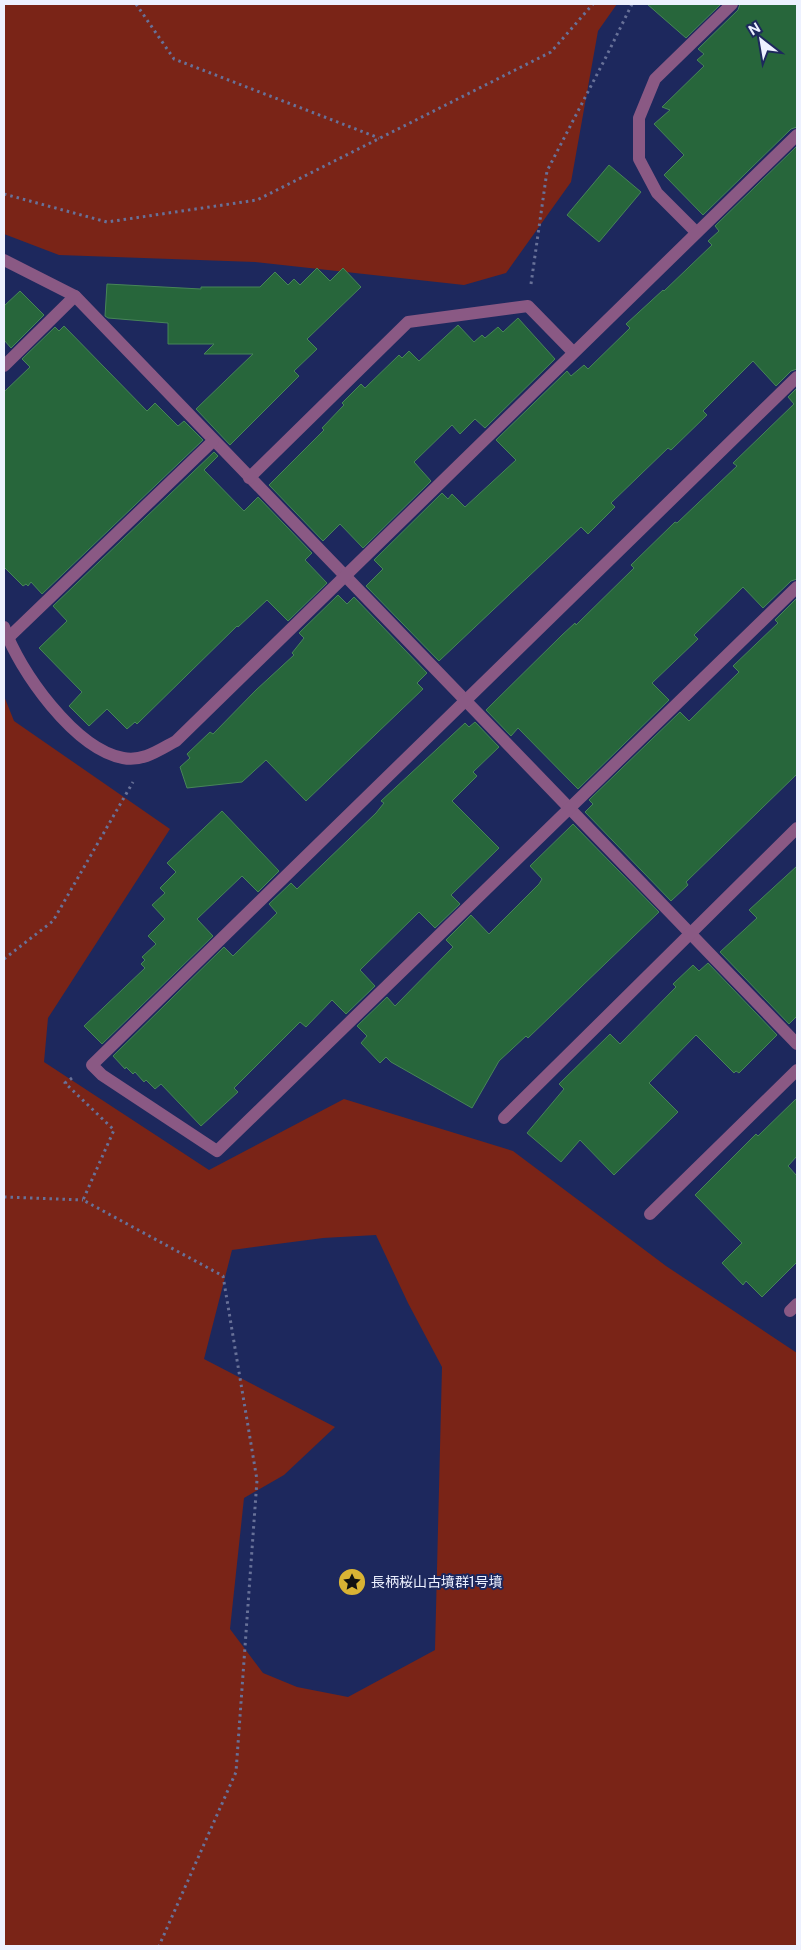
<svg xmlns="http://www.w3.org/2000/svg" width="801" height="1950" font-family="'Public Sans','Noto Sans JP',sans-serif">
  <rect width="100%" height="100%" fill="#1d285d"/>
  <g fill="#7a2417" fill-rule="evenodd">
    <polygon points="4,4 617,4 598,31 571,182 506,273 464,285 255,262 59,255 4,234"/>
    <path d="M4 696 14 721 170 829 48 1018 44 1062 209 1170 344 1099 513 1151 666 1266 797 1353V1946H4ZM376 1235 408 1303 442 1367 435 1650 348 1697 297 1687 263 1673 230 1629 244 1498 284 1475 335 1427 204 1359 232 1250 323 1238Z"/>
  </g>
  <g fill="#27663b" stroke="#478558">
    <polygon points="647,4 721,4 686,38"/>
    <polygon points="740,4 797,4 797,127 791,129 703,215 664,175 684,155 654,124 670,110 662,107 704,66 697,60 704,54 698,49 738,10"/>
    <polygon points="797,146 797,369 791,371 776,386 753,361 703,411 707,415 671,450 668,448 611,503 615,507 588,534 581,527 439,661 366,586 383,569 374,560 442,493 448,499 452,494 465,507 516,460 496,440 567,371 571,376 584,365 588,369 630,328 626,324 663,290 664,291 712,245 708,241 719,231 715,226"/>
    <polygon points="609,165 641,192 599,242 567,215"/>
    <polygon points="317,268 330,281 343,268 361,287 307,339 317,349 294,371 299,376 230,445 196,409 253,354 204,354 214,344 168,344 168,323 108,318 105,316 107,284 201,289 201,287 260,287 275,272 288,285 294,279 300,285"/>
    <polygon points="20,291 44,315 11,348 4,340 4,306"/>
    <polygon points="518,318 555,359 485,428 475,419 460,434 452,425 414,462 431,481 363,548 340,524 323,541 269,485 324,430 322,428 344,405 342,403 361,384 365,388 399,355 402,358 409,351 419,361 458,325 474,342 482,335 485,338 498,327 503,332"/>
    <polygon points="64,326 147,411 155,403 178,426 184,421 203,440 42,594 31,582 28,586 26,584 23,586 4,567 4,392 30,367 22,359 55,327 59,331"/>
    <polygon points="797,388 797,579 791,581 763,608 743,587 694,635 698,639 652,683 669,700 578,789 518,728 511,736 486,710 562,635 575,623 576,625 634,568 631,565 675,522 677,523 737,466 733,463 794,404 788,397"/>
    <polygon points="214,452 218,456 204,470 244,511 258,497 312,553 305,560 327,583 288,621 267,600 238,627 237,626 137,724 135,722 127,729 107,709 89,726 69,706 82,692 39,648 67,621 53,606"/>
    <polygon points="338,595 347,604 354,597 427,673 417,683 423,689 306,801 266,760 242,782 187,788 180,767 190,758 187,754 210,732 213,734 256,690 294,655 292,653 304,638 299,633"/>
    <polygon points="797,598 797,774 686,882 688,885 671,901 585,812 593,804 589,800 680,712 689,721 739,672 733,666 778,623 775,620"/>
    <polygon points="475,722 499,747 473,772 477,776 452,801 499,848 451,895 460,904 435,928 419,912 360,970 375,986 346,1014 332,1000 306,1027 300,1022 234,1088 238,1092 201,1126 161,1084 155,1089 146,1080 144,1082 135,1072 133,1074 126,1067 125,1069 113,1056 224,947 233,956 277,913 269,904 291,883 297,889 376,813 384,803 381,801 465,723 469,727"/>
    <polygon points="222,811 279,871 258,892 242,876 197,919 213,936 102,1044 84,1026 145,968 141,964 145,960 142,957 156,944 148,936 165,919 152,905 165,893 160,888 176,872 167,863"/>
    <polygon points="573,824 659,912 528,1038 526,1036 499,1061 472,1108 391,1062 386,1057 380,1063 361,1043 367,1036 357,1026 387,997 395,1006 453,947 446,940 471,915 489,934 539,884 542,879 530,866"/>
    <polygon points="797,866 797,1016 789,1024 720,952 757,918 749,910"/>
    <polygon points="708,963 777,1035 739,1073 736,1071 734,1073 696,1035 649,1083 678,1112 614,1175 580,1140 561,1162 527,1133 564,1089 559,1084 610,1034 620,1044 676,987 673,984 693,965 699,971"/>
    <polygon points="797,1098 797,1156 788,1166 797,1176 797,1262 762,1297 746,1281 743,1285 722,1263 742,1243 695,1195 756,1134 758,1136"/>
  </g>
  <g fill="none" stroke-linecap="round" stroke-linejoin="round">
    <g stroke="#687198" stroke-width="3" stroke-dasharray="2.5 4" stroke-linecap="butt">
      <polyline points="136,4 174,59 379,138"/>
      <polyline points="4,194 107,222 257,200 551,52 593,4"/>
      <polyline points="531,284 547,171 606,57 632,4"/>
      <polyline points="4,959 53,921 133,782"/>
      <polyline points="72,1078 65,1083 114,1130 83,1200 223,1276 257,1480 236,1772 159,1946"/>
      <polyline points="4,1197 83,1200"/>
    </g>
    <g stroke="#8a5984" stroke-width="12">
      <polyline points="696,232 657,193 639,159 639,118 655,79 732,4"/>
      <polyline points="4,260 75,296"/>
      <polyline points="4,366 75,296 797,1044"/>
      <polyline points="797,377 92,1065 102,1075 217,1151 797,587"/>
      <polyline points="249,478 408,322 528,306 573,352"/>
      <path d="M4 627C19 671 75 749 123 758 143 762 159 750 176 741 384 540 589 336 797 135"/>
      <polyline points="8,638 213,441"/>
      <polyline points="504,1118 797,828"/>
      <polyline points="650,1214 797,1070"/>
      <polyline points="790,1311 797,1304"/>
    </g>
  </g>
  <defs>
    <symbol id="sight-disc" viewBox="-11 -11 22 22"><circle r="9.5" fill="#d9b334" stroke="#1d285d"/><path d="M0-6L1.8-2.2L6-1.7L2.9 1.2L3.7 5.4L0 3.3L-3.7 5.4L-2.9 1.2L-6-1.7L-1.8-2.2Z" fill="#111"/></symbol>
  </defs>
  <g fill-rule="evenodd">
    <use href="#sight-disc" x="336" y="1566" width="32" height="32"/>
  </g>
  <g text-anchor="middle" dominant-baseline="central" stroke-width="4" stroke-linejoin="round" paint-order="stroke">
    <g font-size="14" fill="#edf1ff" stroke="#1d285d" text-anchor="start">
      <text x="371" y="1582">長柄桜山古墳群1号墳</text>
    </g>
  </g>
  <rect width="801" height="1950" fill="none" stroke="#edf1ff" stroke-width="10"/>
  <g transform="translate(761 40) rotate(329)" stroke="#1d285d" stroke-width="4" paint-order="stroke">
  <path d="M0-4L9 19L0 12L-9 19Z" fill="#edf1ff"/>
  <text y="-8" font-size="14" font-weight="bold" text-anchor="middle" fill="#edf1ff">N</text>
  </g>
</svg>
